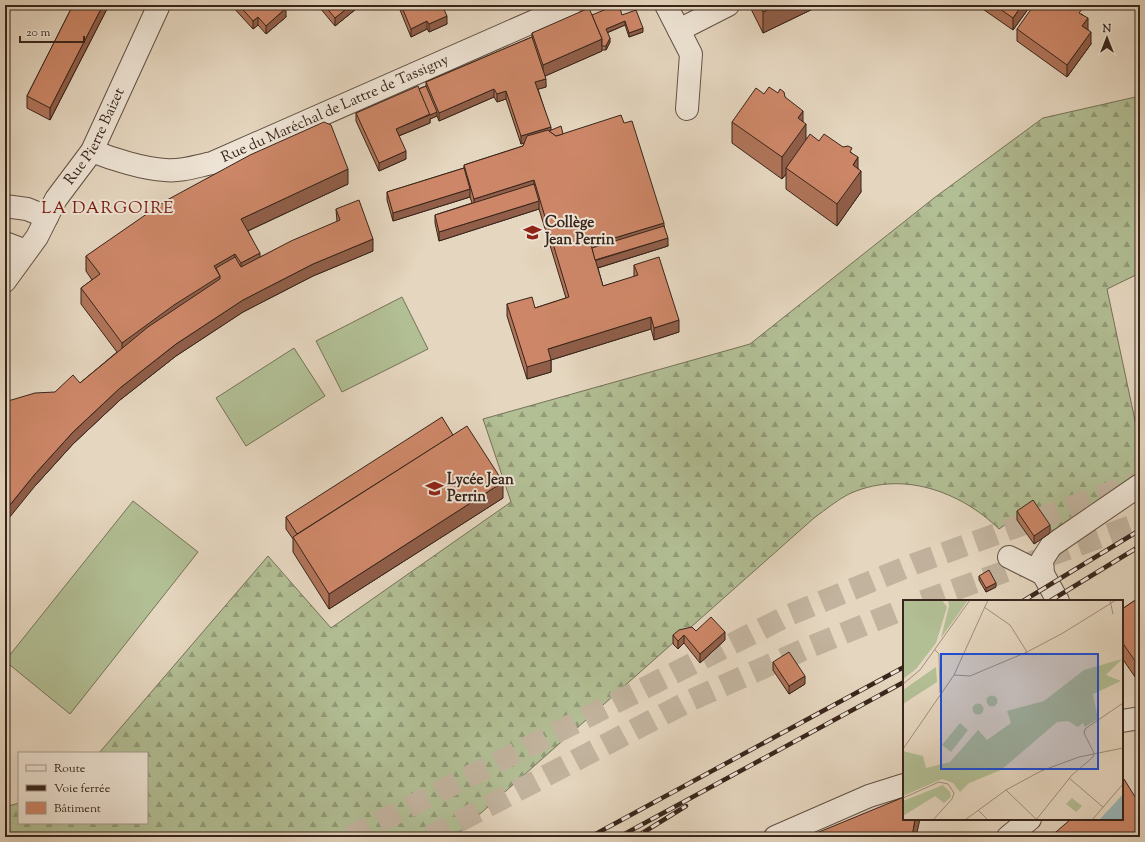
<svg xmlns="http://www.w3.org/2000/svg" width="1145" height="842" font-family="'Sorts Mill Goudy',serif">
  <defs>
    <pattern id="forest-firs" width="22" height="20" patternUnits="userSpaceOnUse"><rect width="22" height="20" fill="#b2be94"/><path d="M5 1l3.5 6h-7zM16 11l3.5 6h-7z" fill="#929a78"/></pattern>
  </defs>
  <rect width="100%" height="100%" fill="#e5d6bf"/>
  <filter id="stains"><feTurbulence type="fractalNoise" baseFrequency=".005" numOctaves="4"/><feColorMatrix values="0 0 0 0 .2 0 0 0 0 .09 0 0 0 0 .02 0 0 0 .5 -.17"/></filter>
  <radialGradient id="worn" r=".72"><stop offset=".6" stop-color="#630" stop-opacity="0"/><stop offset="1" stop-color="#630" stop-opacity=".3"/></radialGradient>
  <path fill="url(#forest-firs)" stroke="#757258" d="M1140 96V273L1107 289 1140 444V474L1052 531 1034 504 999 529C960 491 900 469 847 495 836 501 825 510 814 518L454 837H5V807L19 803V823H147V753H99L268 556 331 628 511 502 483 419 750 344 934 198 1043 118Z"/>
  <g fill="#b2be94" stroke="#757258">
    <polygon points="402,297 428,349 342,392 316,341"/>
    <polygon points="294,348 325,396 246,446 216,398"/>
    <polygon points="133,501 198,552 70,714 5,661"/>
  </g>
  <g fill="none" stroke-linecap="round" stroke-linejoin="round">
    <g stroke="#c2b39e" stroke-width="22" stroke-dasharray="22 11" stroke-linecap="butt">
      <polyline points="923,601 1140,523"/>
      <polyline points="349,837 789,615 914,564 1137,483"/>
      <polyline points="429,837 689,701 812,646 904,609"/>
    </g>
    <defs>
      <g id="minor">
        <polyline points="666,5 691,54 687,109"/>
        <polyline points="679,30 728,5"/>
        <path id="s1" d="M92 151C112 159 144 169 165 170 181 172 197 166 212 163L571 5"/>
        <polyline points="5,206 27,209 47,217"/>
        <polyline points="5,243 26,251"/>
        <path id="s2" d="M5 281 37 237 56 199 92 151 159 5"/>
        <polyline points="1009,557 1043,574"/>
        <polyline points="1058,601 1043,574 1042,560 1051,546 1140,485"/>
        <polyline points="1122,721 1140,718"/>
        <polyline points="775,837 869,796 904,785"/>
        <polyline points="1008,837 1030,819"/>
      </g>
    </defs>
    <use href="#minor" stroke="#635144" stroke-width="24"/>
    <use href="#minor" stroke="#eee4d5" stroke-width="22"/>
    <defs>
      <g id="rail">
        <polyline points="1023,601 1140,530"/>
        <polyline points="1050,601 1140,546"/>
        <polyline points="590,837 904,667"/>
        <polyline points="619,837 904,682"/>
        <polyline points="636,837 686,806"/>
      </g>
    </defs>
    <use href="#rail" stroke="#38251b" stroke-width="4.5"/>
    <use href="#rail" stroke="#eee4d5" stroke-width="3" stroke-dasharray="9" stroke-linecap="butt"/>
  </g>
  <g fill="#b07459" stroke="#38251b">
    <polygon points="73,5 109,5 50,120 27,108 27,96"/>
    <polygon points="231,5 283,5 286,17 266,34 258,25 253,29"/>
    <polygon points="320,5 361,5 335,26 320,8"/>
    <polygon points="398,5 442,5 447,24 429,32 427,29 411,37"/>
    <polygon points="749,5 819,5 819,6 763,33"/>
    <polygon points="977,5 1031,5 1013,30"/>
    <polygon points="1082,14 1088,30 1091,44 1067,77 1017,41 1017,29"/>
    <polygon points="592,15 622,15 643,32 629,37 625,25 607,33 610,42 606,50 602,50 602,51 545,76 546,87 538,89 551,130 563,134 624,123 664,226 668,246 598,268 603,286 634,277 634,265 679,332 654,340 651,329 551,360 551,372 527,379 507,316 507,304 535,308 566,298 539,209 439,241 435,223 435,215 472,203 470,197 393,221 387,200 387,192 464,168 464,165 523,146 524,143 521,144 506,99 497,102 494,97 439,121 437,116 430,119 430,123 399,136 406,159 379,171 356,121 356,113 426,86 426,82 532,37 532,33"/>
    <polygon points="764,94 785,97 803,122 806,139 819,141 852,153 858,169 861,192 837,226 786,189 786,174 782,179 732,143 732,122"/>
    <polygon points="348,184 248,231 260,257 337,222 336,209 373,251 313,276 243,312 176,356 120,400 73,444 35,486 55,392 80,383 117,352 81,304 81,288 92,280 86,271 86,256"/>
    <polygon points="453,435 503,498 329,609 293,552 293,539 286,529 286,517"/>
    <polygon points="1017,511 1050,533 1034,544 1017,520"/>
    <polygon points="979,576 996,587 986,592 979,580"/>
    <polygon points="1140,597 1135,677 1122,658 1122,609"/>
    <polygon points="696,631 725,640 700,663 684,643 678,649 673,644 673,635"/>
    <polygon points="773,662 805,684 789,694 773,670"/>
  </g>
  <g fill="#905e49" stroke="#38251b">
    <polygon points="103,5 109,5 50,120 50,108"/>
    <polygon points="351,5 361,5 335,26 335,18"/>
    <polygon points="777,5 819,5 819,6 763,33 763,12"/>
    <polygon points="1022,5 1031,5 1013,30 1013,18"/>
    <polygon points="286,8 286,17 266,34 266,26"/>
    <polygon points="447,16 447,24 429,32 429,24"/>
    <polygon points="258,17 258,25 253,29 253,21"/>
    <polygon points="1088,18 1088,30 1082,26"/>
    <polygon points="427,21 427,29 411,37 411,29"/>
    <polygon points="625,21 625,25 606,33 606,29"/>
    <polygon points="643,28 643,32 629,37 629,33"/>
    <polygon points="1091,32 1091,44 1067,77 1067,65"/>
    <polygon points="610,38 610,42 606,50 606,46"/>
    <polygon points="602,39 602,51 543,77 543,65"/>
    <polygon points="546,79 546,87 535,90 535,82"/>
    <polygon points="494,89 494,97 439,121 439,113"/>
    <polygon points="506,91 506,99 497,102 497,94"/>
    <polygon points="803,111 803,128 806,124 806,145 786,168 786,174 782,179 782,157 798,118"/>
    <polygon points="437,112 437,116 430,119 430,123 396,137 396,129"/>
    <polygon points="551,127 551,135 521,144 521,136"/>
    <polygon points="406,151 406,159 379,171 379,163"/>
    <polygon points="858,157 858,175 861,171 861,192 837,226 837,204 853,165"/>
    <polygon points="348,169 348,184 241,234 241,219"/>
    <polygon points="534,180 534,192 474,210 474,199"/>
    <polygon points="470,189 470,197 393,221 393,213"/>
    <polygon points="539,201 539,209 439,241 439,232"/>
    <polygon points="664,223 664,234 593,256 591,245"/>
    <polygon points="668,238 668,246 594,269 594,261"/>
    <polygon points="373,239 373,251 313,276 243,312 176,356 120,400 73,444 35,486 5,523 5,511 35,474 73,432 120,388 176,344 243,300 313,264"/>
    <polygon points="260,253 260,269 241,279 241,263"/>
    <polygon points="235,254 235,269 220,291 122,359 122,343 214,266"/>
    <polygon points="651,317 651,329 551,360 551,372 527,379 527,367 548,349"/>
    <polygon points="679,320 679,332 654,340 654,328"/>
    <polygon points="503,482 503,498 329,609 329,594"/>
    <polygon points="1050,525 1050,533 1034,544 1034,536"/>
    <polygon points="996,583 996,587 986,592 986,588"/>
    <polygon points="725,632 725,640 700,663 700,654"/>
    <polygon points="684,635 684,643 678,649 678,641"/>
    <polygon points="1140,658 1140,673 1135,677 1135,661"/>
    <polygon points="805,676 805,684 789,694 789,686"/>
    <polygon points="915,819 920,819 916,837 912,837"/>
  </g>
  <g fill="#cd8768" stroke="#38251b">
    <polygon points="73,5 103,5 50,108 27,96"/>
    <polygon points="239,5 283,5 286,8 266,26 258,17 253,21"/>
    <polygon points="324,5 351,5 335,18"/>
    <polygon points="401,5 442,5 447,16 429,24 427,21 411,29"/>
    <polygon points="616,5 619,5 622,15 636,10 643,28 629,33 625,21 606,29 610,38 606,46 602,46 602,39 592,15"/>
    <polygon points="760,5 777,5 763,12"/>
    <polygon points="994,5 1022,5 1013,18"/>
    <polygon points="1034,5 1069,5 1073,8 1078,7 1082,9 1079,13 1088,18 1082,26 1091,32 1067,65 1017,29"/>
    <polygon points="589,8 602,39 543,65 532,33"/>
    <polygon points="532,37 546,79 535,82 551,127 521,136 506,91 497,94 494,89 439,113 426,82"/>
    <polygon points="418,86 430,114 396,129 406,151 379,163 356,113"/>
    <polygon points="426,86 437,112 430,115 419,89"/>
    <polygon points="769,87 778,93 780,89 784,92 785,97 803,111 798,118 806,124 782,157 732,122 756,88 764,94"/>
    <polygon points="621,115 624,123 632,121 664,223 591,245 603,286 638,275 634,265 659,257 679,320 654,328 651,317 548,349 551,360 527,367 507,304 532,297 535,308 569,297 534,180 474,199 464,165 523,146 527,136 548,130 556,136"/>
    <polygon points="324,122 331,125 348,169 241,219 260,253 241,263 235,254 216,265 214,266 220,276 174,305 122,343 81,288 100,274 86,256 167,200 250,155"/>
    <polygon points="561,126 563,134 556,136 549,131"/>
    <polygon points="810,134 819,141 824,134 843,147 848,146 852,148 850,152 858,157 853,165 861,171 837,204 786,168"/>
    <polygon points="464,168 470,189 393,213 387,192"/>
    <polygon points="534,184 539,201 439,232 435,215"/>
    <polygon points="359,200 373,239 313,264 243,300 176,344 120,388 73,432 35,474 5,511 5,404 8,401 35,393 55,392 73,375 80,383 148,327 220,279 220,276 216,268 235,257 241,267 291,241 340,220 336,209"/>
    <polygon points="664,226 668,238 595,260 592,248"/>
    <polygon points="442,417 453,435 297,534 286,517"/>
    <polygon points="467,426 503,482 329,594 293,537"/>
    <polygon points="1033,500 1050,525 1034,536 1017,511"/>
    <polygon points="989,570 996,583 986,588 979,576"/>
    <polygon points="1140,597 1140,658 1135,661 1122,642 1122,609"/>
    <polygon points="711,617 725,632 700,654 684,635 678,641 673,635 679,630 692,627 696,631"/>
    <polygon points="789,652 805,676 789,686 773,662"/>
    <polygon points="1124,779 1137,800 1135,802 1140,809 1140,836 1139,837 1050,837 1071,819 1122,819 1122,780"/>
    <polygon points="904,797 904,819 915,819 912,837 807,837"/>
  </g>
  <defs>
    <symbol id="school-bare" viewBox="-9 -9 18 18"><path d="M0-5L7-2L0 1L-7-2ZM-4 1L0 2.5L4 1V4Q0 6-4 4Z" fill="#8f2418" stroke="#eee4d5" stroke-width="2.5" paint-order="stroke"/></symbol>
  </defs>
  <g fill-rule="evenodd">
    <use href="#school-bare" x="520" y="220" width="25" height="25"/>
    <use href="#school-bare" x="422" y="476" width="25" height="25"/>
  </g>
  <g text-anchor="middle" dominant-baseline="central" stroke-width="4" stroke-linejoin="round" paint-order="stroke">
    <g font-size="15" fill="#38251b" stroke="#eee4d5">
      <text stroke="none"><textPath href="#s1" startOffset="258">Rue du Maréchal de Lattre de Tassigny</textPath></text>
      <text stroke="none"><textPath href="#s2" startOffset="171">Rue Pierre Baizet</textPath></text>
    </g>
    <g font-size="15" font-weight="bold" fill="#38251b" stroke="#eee4d5" text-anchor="start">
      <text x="545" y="223">Collège<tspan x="545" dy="17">Jean Perrin</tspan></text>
      <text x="447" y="480">Lycée Jean<tspan x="447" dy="17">Perrin</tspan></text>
    </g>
    <g font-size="17" letter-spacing="1" fill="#7a1f14" stroke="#eee4d5">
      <text x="108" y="209">LA DARGOIRE</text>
    </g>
  </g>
  <g transform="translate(903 600)">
    <rect width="220" height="220" fill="#e5d6bf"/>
    <path d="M169 198 179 206 173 212 163 204Z" fill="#b2be94"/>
    <path d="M45 0H65L38 38 46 6ZM219 59 203 75 218 81 190 94 195 119 182 127 180 123 175 127 165 121 154 122 98 170 66 183 57 192 50 183 39 179 0 196V151L20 156 23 168 47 162 75 130 84 140 108 123 104 111 141 101 181 70ZM33 67 34 82 0 104V90ZM40 185 47 192 48 197 41 203 32 196 0 216V201Z" fill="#b2be94"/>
    <path d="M0 0H39L44 7 33 43 13 69 0 79Z" fill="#b2be94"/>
    <path d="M83.5 101a5.5 5.5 0 1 1 11 0a5.5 5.5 0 1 1-11 0ZM69.5 109a5.5 5.5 0 1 1 11 0a5.5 5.5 0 1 1-11 0ZM57 123 65 130 48 152 39 145Z" fill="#b2be94"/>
    <path d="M220 194V220H196L212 203Z" fill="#99b7bb"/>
    <path fill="none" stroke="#a08f7d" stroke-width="1" d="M207 0 210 14M81 7 107 25 124 52M32 50 36 54 37 93M51 75 67 76 124 52 160 33 213 0M0 84 17 70 67 0M0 149 51 75 85 0M166 178 200 207M103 190 134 220M0 198 36 182 45 184 51 193 49 199 30 220M75 210 85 220M62 220 103 190 138 171 176 157 220 148M133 220 169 175 190 157 191 153 181 133 182 129 220 103M189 220 220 184"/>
    <path fill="#1d4ed8" fill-opacity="0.15" stroke="#1d4ed8" stroke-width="2" d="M38 54H195V169H38Z"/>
    <rect width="220" height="220" fill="none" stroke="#38251b" stroke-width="2"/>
  </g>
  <rect width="1145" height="842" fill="none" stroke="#e5d6bf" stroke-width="20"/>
  <rect x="6" y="6" width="1133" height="830" fill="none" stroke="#38251b" stroke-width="2"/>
  <rect x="10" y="10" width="1125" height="822" fill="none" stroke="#38251b"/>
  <rect x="18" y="752" width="130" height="72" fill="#eee4d5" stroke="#a5988b"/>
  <rect x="26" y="765" width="20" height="6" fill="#eee4d5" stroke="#a5988b"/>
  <text x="54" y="772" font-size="12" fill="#38251b">Route</text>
  <rect x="26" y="785" width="20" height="6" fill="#38251b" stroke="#a5988b"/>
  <text x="54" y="792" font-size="12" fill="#38251b">Voie ferrée</text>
  <rect x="26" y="802" width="20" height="12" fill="#cd8768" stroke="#a5988b"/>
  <text x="54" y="812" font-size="12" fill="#38251b">Bâtiment</text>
  <g transform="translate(1107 38)" stroke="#eee4d5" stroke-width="3" paint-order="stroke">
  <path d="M0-3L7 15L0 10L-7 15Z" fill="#38251b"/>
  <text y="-6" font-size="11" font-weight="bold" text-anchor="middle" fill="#38251b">N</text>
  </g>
  <path d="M20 36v6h64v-6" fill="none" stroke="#38251b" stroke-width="2"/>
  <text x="26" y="36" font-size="12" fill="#38251b" stroke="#eee4d5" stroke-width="3" paint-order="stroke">20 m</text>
  <rect width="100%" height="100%" filter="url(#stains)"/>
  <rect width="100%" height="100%" fill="url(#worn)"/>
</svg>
